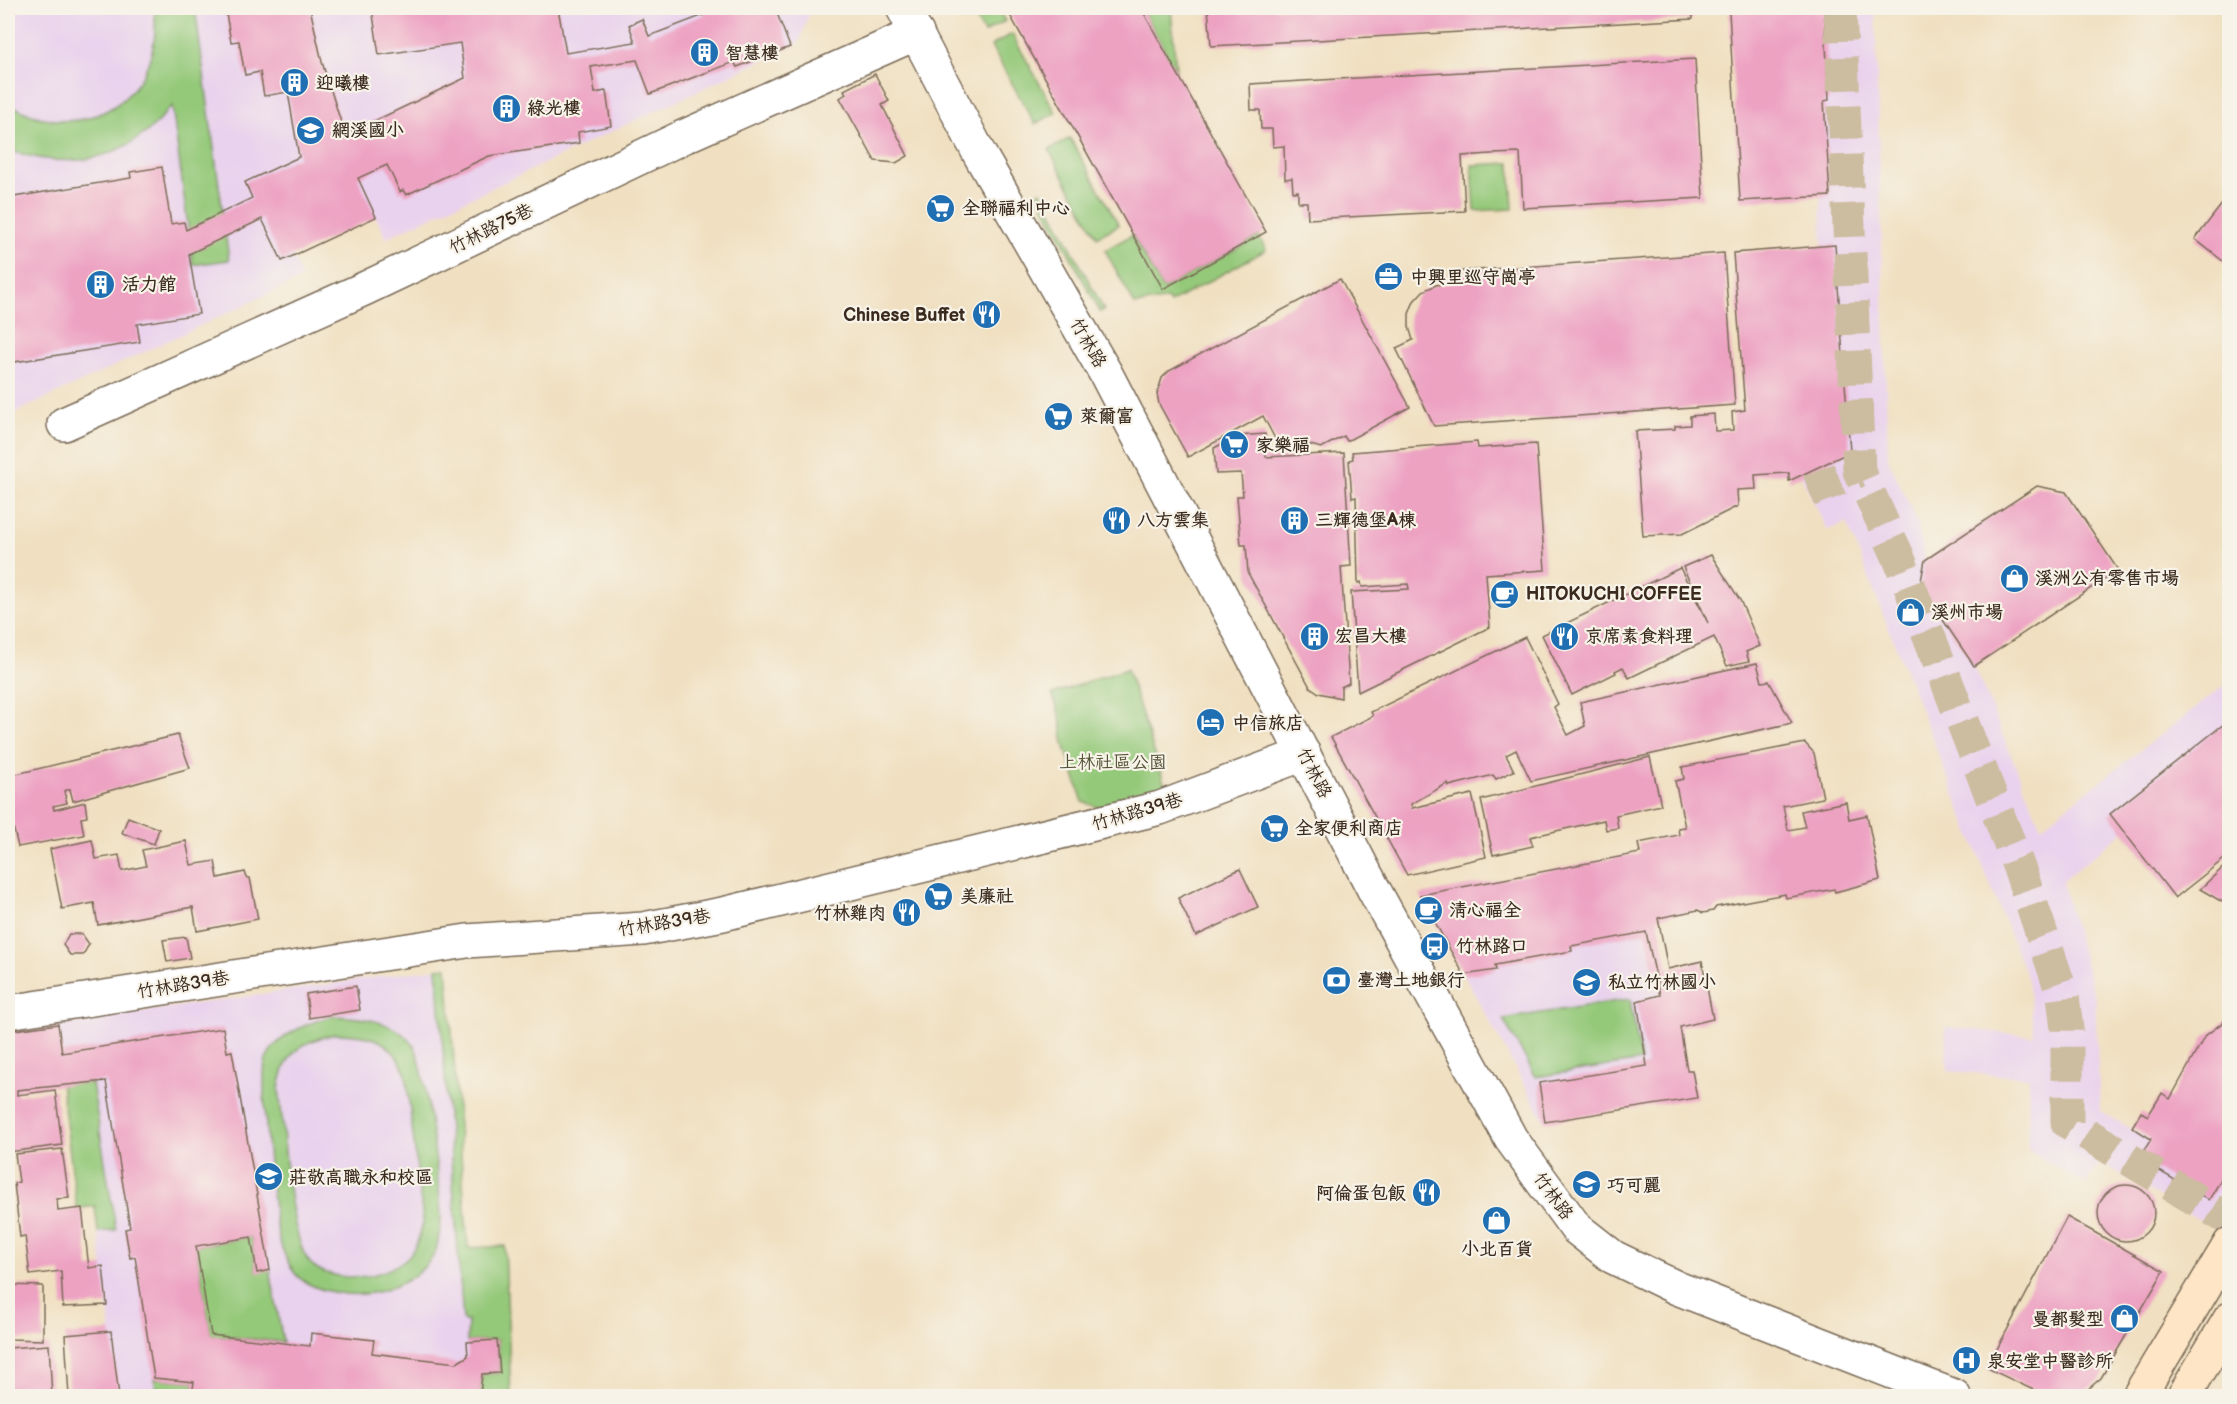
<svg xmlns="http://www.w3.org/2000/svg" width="2237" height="1404" font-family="'Balsamiq Sans','LXGW WenKai TC',sans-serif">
  <rect width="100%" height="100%" fill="#f7f3e8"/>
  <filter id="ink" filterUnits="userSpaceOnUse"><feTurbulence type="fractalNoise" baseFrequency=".0167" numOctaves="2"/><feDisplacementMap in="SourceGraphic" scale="12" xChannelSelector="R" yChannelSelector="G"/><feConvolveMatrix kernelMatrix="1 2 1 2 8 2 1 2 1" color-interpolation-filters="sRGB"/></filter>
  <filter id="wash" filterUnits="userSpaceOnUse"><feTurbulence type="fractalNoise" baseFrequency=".008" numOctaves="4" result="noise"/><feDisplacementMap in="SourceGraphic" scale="24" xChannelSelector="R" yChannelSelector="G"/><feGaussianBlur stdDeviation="1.35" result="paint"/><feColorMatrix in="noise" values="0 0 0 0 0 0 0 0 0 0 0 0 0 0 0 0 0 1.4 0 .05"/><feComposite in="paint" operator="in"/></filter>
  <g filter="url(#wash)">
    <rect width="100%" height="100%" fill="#f0e0c1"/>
    <g fill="#e9d2ed">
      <polygon points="8,8 823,8 809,14 799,43 386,238 376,217 292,256 302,278 8,416"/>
      <polygon points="1813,8 1875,8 1888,459 1917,521 1925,560 1920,587 1974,666 2041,827 2229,682 2229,747 2062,881 2095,999 2100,1111 2226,1184 2203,1222 2100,1162 2086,1184 2028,1150 2029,1077 1948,1071 1945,1027 2034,1036 2028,980 1847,523 1827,530 1790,452 1831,443"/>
      <polygon points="1640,853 1668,969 1713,1019 1680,1027 1687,1070 1692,1070 1697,1098 1545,1122 1464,975 1496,970 1472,885"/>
      <polygon points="447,967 468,1248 505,1246 511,1396 119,1396 95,1207 77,1209 61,1084 62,1053 58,1024"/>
    </g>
    <g fill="#95c97a" stroke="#687a4c" stroke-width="1.5" fill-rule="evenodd">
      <path d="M154 8H195L229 260 193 265 172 106C165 112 160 121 153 127 108 165 62 168 8 150V103C83 151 166 96 154 8Z"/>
      <polygon points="970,8 997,8 1005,21 984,33"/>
      <polygon points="1141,8 1171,8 1176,71"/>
      <polygon points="1012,34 1056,113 1035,124 991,46"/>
      <polygon points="1070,138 1119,225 1097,237 1049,150"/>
      <polygon points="1510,163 1513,209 1475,211 1472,165"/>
      <polygon points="1041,191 1104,310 1100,312 1037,193"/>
      <polygon points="1132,235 1163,289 1259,236 1266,250 1170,303 1168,299 1135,305 1105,250"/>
      <polygon points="1127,669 1167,791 1110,811 1083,802 1064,744 1060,716 1052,694"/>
      <polygon points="447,967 468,1248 505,1246 511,1396 480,1396 482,1374 500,1373 497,1340 467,1342 468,1321 463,1321 437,968"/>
      <polygon points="1630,999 1641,1061 1536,1077 1503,1019"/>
      <path d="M333 1016C361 1017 396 1020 414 1046 425 1062 441 1196 441 1220 440 1229 438 1248 434 1255 419 1278 392 1291 365 1294 344 1296 307 1290 294 1272 288 1263 282 1249 279 1239 273 1216 259 1077 266 1059 276 1035 310 1022 333 1016ZM335 1034C371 1034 393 1039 406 1075L423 1222C417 1251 409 1263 379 1273 359 1280 320 1279 307 1259 288 1228 284 1129 279 1089 285 1052 300 1042 335 1034Z"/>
      <polygon points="92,1083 116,1230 98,1232 95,1206 77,1209 61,1084"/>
      <polygon points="251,1237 257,1272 270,1270 283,1342 211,1335 196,1246"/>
      <polygon points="154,1378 194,1382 192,1396 158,1396"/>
    </g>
    <g id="blocks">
      <g fill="#eda2c2">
        <polygon points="225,8 310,8 322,62 345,135 465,78 460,43 379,55 372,8 558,8 566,53 635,42 629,25 642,19 649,36 704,15 707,8 775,8 790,47 737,67 734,62 650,94 637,60 591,67 595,93 606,91 611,126 578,132 579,143 489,156 406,195 403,190 400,192 387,165 358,178 376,217 282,261 262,219 189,254 199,314 137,324 140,342 8,363 8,198 131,178 130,172 162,167 171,224 184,222 186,230 252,198 245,182 299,157 288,92 264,96 260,72 245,75 239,41 231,42"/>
        <polygon points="1006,8 1141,8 1266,232 1163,289"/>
        <polygon points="1208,8 1692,8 1693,19 1211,46"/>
        <polygon points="1793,8 1824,8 1829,100 1824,101 1830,196 1740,201 1729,12"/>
        <polygon points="1695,59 1703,198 1523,208 1520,153 1491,154 1462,156 1465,211 1308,219 1307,202 1298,202 1298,191 1293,192 1292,178 1285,179 1284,146 1273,147 1272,129 1261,129 1260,110 1251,110 1250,84"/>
        <polygon points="875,74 889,101 882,105 908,156 896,163 875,161 840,98 846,94 844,90"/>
        <polygon points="2229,195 2229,266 2195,239"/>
        <polygon points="1835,245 1850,452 1789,481 1789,473 1755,475 1756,489 1737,490 1738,506 1682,534 1643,536 1635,431 1675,429 1675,426 1690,425 1690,416 1714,414 1715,431 1733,430 1732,412 1745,410 1733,253"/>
        <polygon points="1724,253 1735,405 1434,426 1396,348 1413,340 1409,327 1409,314 1414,301 1423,291 1436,285 1450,283 1449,272"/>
        <polygon points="1398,271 1399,281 1379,282 1378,273"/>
        <polygon points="1340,279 1410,407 1347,441 1344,436 1321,448 1297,441 1281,450 1263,416 1188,457 1159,404 1157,394 1162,378 1169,371"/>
        <polygon points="1265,434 1266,457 1344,453 1351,566 1341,567 1349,683 1341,687 1341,698 1319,693 1310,687 1248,573 1246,545 1241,545 1237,496 1243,496 1241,473 1216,474 1214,448 1237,436"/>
        <polygon points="1477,442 1478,448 1536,444 1545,570 1486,574 1490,627 1358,692 1351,592 1409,589 1408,584 1362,587 1361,582 1358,583 1356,497 1352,498 1349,460 1353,459 1352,452"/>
        <polygon points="2037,486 2066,492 2118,570 1974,666 1920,586 1925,560"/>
        <polygon points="1711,555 1740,600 1760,646 1746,652 1749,661 1727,666 1714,637 1629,678 1623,667 1615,671 1616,673 1572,695 1542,635 1680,568 1708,623 1683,567"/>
        <polygon points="1525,637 1558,704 1554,707 1568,735 1585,726 1580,702 1757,663 1762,682 1769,681 1792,723 1531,781 1516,750 1506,755 1514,771 1496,779 1493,775 1449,786 1448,783 1411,804 1412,808 1472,794 1486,857 1407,875 1331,737 1373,716 1371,712"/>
        <polygon points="2229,720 2229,845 2227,847 2229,855 2175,898 2110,814"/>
        <polygon points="178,735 190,768 73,801 70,789 64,791 67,803 53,806 54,810 85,802 87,817 81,818 84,835 18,847 8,805 8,776"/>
        <polygon points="1805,743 1814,753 1823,798 1783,806 1788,830 1805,827 1801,811 1846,802 1849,819 1867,815 1880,880 1835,892 1834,889 1786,898 1785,894 1716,907 1713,911 1703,913 1698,910 1658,918 1668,969 1702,961 1713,1019 1680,1027 1687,1070 1692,1070 1697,1098 1545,1122 1539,1083 1647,1066 1637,1001 1660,995 1646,932 1571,946 1572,951 1495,965 1496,970 1464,975 1420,895 1640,853 1638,843 1679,835 1678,828 1685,827 1675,781 1684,779 1682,767"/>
        <polygon points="1650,757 1661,805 1616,815 1618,828 1606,830 1604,820 1530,837 1533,846 1493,855 1481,800"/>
        <polygon points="128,817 159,829 154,844 122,833"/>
        <polygon points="92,840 96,859 119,855 122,871 146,866 142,850 186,841 191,865 215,861 218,878 245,872 247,878 250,878 258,919 197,931 193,907 98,925 94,903 62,909 50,849"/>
        <polygon points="2229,862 2229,906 2200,889"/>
        <polygon points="1240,869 1258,907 1196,936 1178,898"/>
        <polygon points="69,934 82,934 89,944 83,955 70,955 63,945"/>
        <polygon points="186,937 190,958 167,962 163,940"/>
        <polygon points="356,986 360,1010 309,1018 306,994"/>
        <polygon points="2226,1020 2229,1022 2229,1166 2209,1200 2139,1159 2151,1139 2132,1127 2141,1112 2148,1116 2162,1093 2170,1099 2205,1036"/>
        <polygon points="58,1024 62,1053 223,1028 227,1052 232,1051 270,1270 257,1273 251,1237 196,1246 211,1335 310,1346 311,1333 374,1340 372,1353 457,1363 468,1356 467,1342 497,1340 500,1373 482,1374 480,1396 207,1396 192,1395 194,1382 154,1378 135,1257 130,1258 125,1229 130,1228 106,1081 17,1090 17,1095 55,1090 62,1145 9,1152 8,1031"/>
        <polygon points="62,1149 69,1198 57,1199 58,1211 82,1208 89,1268 103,1266 107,1305 63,1307 61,1271 30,1275 25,1236 20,1237 14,1183 19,1182 15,1154"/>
        <circle cx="2126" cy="1213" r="28"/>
        <polygon points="2067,1217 2164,1271 2101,1378 2080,1396 2046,1396 1987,1368"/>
        <polygon points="8,1285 43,1286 43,1340 8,1339"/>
        <polygon points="111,1331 119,1396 69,1396 65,1335"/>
        <polygon points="49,1345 52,1396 8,1396 8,1348"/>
      </g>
    </g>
  </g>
  <g filter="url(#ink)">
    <use href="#blocks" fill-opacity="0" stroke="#7a6a57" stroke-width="1.5"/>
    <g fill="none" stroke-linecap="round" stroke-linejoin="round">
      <g stroke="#ccbca0" stroke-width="33" stroke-dasharray="33 16" stroke-linecap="butt">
        <polyline points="1840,8 1859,471 1898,556 2021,873 2063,996 2067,1029 2067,1122 2230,1220"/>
        <polyline points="1809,491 1859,471"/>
      </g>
      <defs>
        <g id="minor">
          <polyline points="903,8 980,155 1106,374 1373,888 1439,1008 1511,1139 1576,1228 1613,1257 1677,1288 1954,1396"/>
          <polyline points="64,424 366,288 683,137 917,33"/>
          <polyline points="8,1012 467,941 643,929 723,914 1160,808 1304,754"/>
        </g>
        <g id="secondary">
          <polyline points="2139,1396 2230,1244"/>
          <polyline points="2184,1396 2230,1319"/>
        </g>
      </defs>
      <use href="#minor" stroke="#7a6a57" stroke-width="36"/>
      <use href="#secondary" stroke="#7a6a57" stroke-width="36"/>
      <use href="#minor" stroke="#fff" stroke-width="33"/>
      <use href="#secondary" stroke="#fde5c5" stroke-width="33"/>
    </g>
  </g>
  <defs>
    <symbol id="building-disc" viewBox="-11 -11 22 22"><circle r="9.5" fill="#1f6fb2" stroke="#f7f3e8"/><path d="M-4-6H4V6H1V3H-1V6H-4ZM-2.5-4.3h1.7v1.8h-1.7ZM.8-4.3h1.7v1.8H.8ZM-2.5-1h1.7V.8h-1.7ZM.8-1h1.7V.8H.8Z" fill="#fff"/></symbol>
    <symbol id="school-disc" viewBox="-11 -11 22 22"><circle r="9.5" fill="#1f6fb2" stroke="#f7f3e8"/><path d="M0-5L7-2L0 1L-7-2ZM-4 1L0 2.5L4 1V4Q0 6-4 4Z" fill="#fff"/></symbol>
    <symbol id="supermarket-disc" viewBox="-11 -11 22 22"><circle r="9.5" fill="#1f6fb2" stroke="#f7f3e8"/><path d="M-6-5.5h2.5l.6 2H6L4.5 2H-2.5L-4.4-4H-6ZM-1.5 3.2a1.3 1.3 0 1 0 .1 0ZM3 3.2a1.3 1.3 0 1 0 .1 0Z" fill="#fff"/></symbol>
    <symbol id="office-disc" viewBox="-11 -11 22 22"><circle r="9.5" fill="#1f6fb2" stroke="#f7f3e8"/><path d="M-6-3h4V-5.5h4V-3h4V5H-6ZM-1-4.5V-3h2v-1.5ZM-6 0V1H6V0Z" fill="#fff"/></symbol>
    <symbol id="restaurant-disc" viewBox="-11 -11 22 22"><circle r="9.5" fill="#1f6fb2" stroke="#f7f3e8"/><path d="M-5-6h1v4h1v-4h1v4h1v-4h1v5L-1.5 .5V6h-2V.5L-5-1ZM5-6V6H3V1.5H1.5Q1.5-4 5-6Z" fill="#fff"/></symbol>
    <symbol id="shop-disc" viewBox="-11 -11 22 22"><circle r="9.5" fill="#1f6fb2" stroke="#f7f3e8"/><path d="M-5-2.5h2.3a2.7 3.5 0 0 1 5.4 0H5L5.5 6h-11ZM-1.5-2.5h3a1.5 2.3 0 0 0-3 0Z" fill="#fff"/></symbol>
    <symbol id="cafe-disc" viewBox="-11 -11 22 22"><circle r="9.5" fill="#1f6fb2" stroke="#f7f3e8"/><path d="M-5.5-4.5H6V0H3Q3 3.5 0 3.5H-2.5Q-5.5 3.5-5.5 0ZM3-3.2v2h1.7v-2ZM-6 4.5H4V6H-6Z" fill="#fff"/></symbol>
    <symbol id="hotel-disc" viewBox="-11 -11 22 22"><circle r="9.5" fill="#1f6fb2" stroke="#f7f3e8"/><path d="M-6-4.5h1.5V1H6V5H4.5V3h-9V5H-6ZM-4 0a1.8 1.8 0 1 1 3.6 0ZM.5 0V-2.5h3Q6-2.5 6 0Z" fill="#fff"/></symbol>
    <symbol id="bus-disc" viewBox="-11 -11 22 22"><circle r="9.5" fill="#1f6fb2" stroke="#f7f3e8"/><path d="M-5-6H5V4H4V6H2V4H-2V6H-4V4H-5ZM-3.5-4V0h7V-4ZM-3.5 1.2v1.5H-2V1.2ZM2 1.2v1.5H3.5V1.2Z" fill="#fff"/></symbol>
    <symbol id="bank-disc" viewBox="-11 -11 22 22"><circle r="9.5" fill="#1f6fb2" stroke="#f7f3e8"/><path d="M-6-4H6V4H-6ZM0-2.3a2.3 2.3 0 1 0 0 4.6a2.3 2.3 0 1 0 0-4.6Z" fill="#fff"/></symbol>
    <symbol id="hospital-disc" viewBox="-11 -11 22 22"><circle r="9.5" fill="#1f6fb2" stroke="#f7f3e8"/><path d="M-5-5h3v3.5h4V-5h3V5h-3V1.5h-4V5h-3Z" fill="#fff"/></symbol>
  </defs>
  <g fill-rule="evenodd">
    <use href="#building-disc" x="688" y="36" width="33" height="33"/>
    <use href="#building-disc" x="278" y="66" width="33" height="33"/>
    <use href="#building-disc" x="490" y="92" width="33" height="33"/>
    <use href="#school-disc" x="294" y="114" width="33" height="33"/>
    <use href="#supermarket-disc" x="924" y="192" width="33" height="33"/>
    <use href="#office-disc" x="1372" y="260" width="33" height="33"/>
    <use href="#building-disc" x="84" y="268" width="33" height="33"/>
    <use href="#restaurant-disc" x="970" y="298" width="33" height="33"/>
    <use href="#supermarket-disc" x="1042" y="400" width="33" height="33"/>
    <use href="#supermarket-disc" x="1218" y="428" width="33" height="33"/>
    <use href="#restaurant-disc" x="1100" y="504" width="33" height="33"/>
    <use href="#building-disc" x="1278" y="504" width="33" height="33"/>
    <use href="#shop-disc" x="1998" y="562" width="33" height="33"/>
    <use href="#cafe-disc" x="1488" y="578" width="33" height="33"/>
    <use href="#shop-disc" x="1894" y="596" width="33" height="33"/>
    <use href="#building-disc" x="1298" y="620" width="33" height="33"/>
    <use href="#restaurant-disc" x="1548" y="620" width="33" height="33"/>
    <use href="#hotel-disc" x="1194" y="706" width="33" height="33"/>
    <use href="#supermarket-disc" x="1258" y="812" width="33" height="33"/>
    <use href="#supermarket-disc" x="922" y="880" width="33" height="33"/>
    <use href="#cafe-disc" x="1412" y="894" width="33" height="33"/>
    <use href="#restaurant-disc" x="890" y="896" width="33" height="33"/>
    <use href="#bus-disc" x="1418" y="930" width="33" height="33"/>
    <use href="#bank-disc" x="1320" y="964" width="33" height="33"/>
    <use href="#school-disc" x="1570" y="966" width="33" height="33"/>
    <use href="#school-disc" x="252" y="1160" width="33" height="33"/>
    <use href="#school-disc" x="1570" y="1168" width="33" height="33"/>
    <use href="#restaurant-disc" x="1410" y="1176" width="33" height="33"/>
    <use href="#shop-disc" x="1480" y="1204" width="33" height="33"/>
    <use href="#shop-disc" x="2108" y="1302" width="33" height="33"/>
    <use href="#hospital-disc" x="1950" y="1344" width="33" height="33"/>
  </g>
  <g text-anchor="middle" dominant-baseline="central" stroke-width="4.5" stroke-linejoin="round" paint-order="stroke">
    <g font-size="18" font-weight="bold" fill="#3b2a1e" stroke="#f7f3e8" text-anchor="start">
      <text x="725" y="53">智慧樓</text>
      <text x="316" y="83">迎曦樓</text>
      <text x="527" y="108">綠光樓</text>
      <text x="332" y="130">網溪國小</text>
      <text x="962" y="208">全聯福利中心</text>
      <text x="1410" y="277">中興里巡守崗亭</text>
      <text x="122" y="284">活力館</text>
      <text x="965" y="315" text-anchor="end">Chinese Buffet</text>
      <text x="1080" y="416">萊爾富</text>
      <text x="1256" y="445">家樂福</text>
      <text x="1137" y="520">八方雲集</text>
      <text x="1315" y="520">三輝德堡A棟</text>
      <text x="2035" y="578">溪洲公有零售市場</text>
      <text x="1526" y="594">HITOKUCHI COFFEE</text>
      <text x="1931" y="612">溪州市場</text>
      <text x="1335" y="636">宏昌大樓</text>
      <text x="1585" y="636">京席素食料理</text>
      <text x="1232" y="723">中信旅店</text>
      <text x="1295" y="828">全家便利商店</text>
      <text x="960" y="896">美廉社</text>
      <text x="1449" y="910">清心福全</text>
      <text x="886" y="913" text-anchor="end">竹林雞肉</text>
      <text x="1456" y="946">竹林路口</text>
      <text x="1357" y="980">臺灣土地銀行</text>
      <text x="1608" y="982">私立竹林國小</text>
      <text x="289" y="1177">莊敬高職永和校區</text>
      <text x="1607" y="1185">巧可麗</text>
      <text x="1406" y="1193" text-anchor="end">阿倫蛋包飯</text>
      <text x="1497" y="1249" text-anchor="middle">小北百貨</text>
      <text x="2104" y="1319" text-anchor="end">曼都髮型</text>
      <text x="1987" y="1361">泉安堂中醫診所</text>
    </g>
    <g font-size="18" fill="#3b2a1e" stroke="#f7f3e8">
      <text transform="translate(491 229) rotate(-26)">竹林路75巷</text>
      <text transform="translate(1088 343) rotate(60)">竹林路</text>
      <text transform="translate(1314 773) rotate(63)">竹林路</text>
      <text transform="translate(1137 812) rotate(-16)">竹林路39巷</text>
      <text transform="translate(664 923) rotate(-9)">竹林路39巷</text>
      <text transform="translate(183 985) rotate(-9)">竹林路39巷</text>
      <text transform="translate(1553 1196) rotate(54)">竹林路</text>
    </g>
    <g font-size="18" fill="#525235" stroke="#f7f3e8">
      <text x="1113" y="762">上林社區公園</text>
    </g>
  </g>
  <rect width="2237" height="1404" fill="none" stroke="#f7f3e8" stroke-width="30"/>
</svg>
